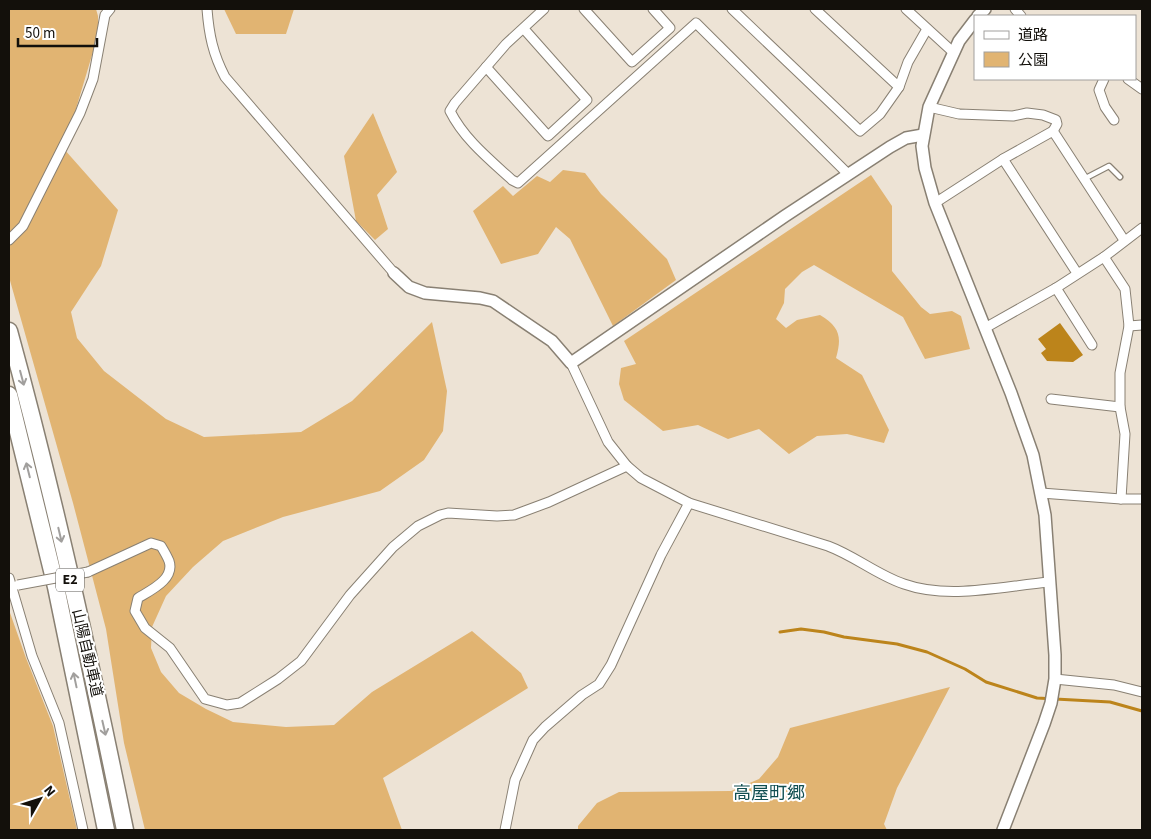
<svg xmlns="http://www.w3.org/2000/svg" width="1151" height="839" font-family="'Source Sans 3','Noto Sans JP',sans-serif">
  <rect width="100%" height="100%" fill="#ede3d5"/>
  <g fill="#e1b472">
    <polygon points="9,9 96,9 98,16 98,35 64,149 118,210 101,266 71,312 77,338 104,371 166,419 204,437 301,432 352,401 432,322 447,391 443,431 424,460 380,491 283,517 223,541 193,567 166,596 152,627 151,648 161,672 179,693 206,709 233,722 286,727 334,725 372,692 472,631 521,673 528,688 383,778 402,830 145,830 124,743 106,629 73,503 9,277"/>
    <polygon points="224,9 294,9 286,34 236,34"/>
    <polygon points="373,113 397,172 377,195 388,229 375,240 356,221 344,156"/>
    <polygon points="563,170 585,173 601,194 667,259 676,280 613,326 570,239 556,227 538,254 501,264 473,211 503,186 513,196 537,176 550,182"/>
    <path d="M871 175 892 206V271L921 307 930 314 952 311 961 316 970 349 925 359 903 317 814 265 802 272 785 289 784 303 776 319 786 328 797 320 820 315C840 327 842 337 836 358L862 375 889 430 884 443 847 434 817 436 789 454 759 429 728 439 698 425 663 431 624 400 619 384 621 368 636 364 624 341Z"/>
    <polygon points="9,610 26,658 53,726 77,830 9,830"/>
    <polygon points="950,687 897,788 884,824 887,830 578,830 578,826 597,803 619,792 731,791 759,779 778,757 790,728"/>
  </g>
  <polygon fill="#bc841b" points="1060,323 1083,355 1073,362 1047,361 1041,353 1046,349 1038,339"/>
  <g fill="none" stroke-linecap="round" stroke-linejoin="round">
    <polyline stroke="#bc841b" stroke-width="3" points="780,632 801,629 824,632 844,637 897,644 927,652 965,669 986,682 1037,698 1110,702 1142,711"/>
    <defs>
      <polyline id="service" points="1084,179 1109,166 1120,177"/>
      <g id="minor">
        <path d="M207 9C209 35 213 54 225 77L394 273"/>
        <path d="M544 9 506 44 455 103 450 111C464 139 489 159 512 180L518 183 696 23 848 174"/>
        <polyline points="584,9 632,62 670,28 653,9"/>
        <polyline points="732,9 860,131 880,114 899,87 908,62 927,29"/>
        <polyline points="815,9 899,87"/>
        <polyline points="906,9 954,53"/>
        <polyline points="1015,9 1021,16"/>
        <polyline points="486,67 548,136 587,100 524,29"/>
        <polyline points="1104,79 1099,90 1105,107 1114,120"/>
        <polyline points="1128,79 1142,89"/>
        <polyline points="929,107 959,114 1013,116 1027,113 1043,115 1056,120 1057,124 1053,131"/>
        <polyline points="1003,159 1077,273"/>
        <polyline points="935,203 1003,159 1053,131 1124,240"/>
        <polyline points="9,240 23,226 80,113 93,79 105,15 110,9"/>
        <polyline points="1104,257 1125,289 1129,326 1120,373 1120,407 1125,434 1121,499"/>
        <polyline points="1056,288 1092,345"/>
        <polyline points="1129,326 1142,325"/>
        <polyline points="985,328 1056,288 1104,257 1142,228"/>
        <path d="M571 363 608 442 627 466 641 478 689 503 828 546C855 556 877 575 904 584 949 600 1003 586 1050 582"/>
        <polyline points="1051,399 1120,407"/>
        <polyline points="1041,493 1121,499 1142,499"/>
        <path d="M88 572 151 543 161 546C164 551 167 556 169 561 175 579 151 590 138 598L135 611 145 628 170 648 205 699 227 705 240 703 278 679 301 661 350 595 393 547 418 526 440 515 448 513 497 516 514 515 549 502 627 466"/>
        <polyline points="9,578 32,656 59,723 83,830"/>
        <polyline points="1055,679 1114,685 1142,692"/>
        <polyline points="505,830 515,780 533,740 545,727 582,695 599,684 611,665 661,555 689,503"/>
      </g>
      <g id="tertiary">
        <polyline points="978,16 985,9"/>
        <polyline points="975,20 959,41 929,107 922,146 925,168 935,203 1011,393 1033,455 1045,515 1055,655 1055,679 1051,703 1044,724 1003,830"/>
        <polyline points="394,273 409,287 425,293 480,298 493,301 552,341 571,363 785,216 890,147 906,138 923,135"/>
      </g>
      <g id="motorway">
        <path d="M9 331C54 495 91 663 125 830"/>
        <polyline points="9,395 56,587 106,830"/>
      </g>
    </defs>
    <use href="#service" stroke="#898073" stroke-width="7"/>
    <use href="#minor" stroke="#898073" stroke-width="11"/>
    <use href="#tertiary" stroke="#898073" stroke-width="14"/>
    <use href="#motorway" stroke="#898073" stroke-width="19"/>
    <use href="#service" stroke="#fff" stroke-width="4.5"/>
    <use href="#minor" stroke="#fff" stroke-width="9"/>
    <use href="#tertiary" stroke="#fff" stroke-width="11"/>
    <use href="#motorway" stroke="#fff" stroke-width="16"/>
    <defs>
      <polyline id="minor-bridge" points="18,585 88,572"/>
    </defs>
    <use href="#minor-bridge" stroke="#898073" stroke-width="11" stroke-linecap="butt"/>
    <use href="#minor-bridge" stroke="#fff" stroke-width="9"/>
  </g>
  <defs><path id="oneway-shaft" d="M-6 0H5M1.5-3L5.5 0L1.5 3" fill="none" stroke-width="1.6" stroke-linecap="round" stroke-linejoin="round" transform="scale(1.25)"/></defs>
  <g stroke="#a19f9d">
    <use href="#oneway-shaft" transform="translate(22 378) rotate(75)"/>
    <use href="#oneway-shaft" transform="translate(28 470) rotate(-104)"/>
    <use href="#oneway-shaft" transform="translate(60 535) rotate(77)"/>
    <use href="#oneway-shaft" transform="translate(75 680) rotate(-102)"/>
    <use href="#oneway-shaft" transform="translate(104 728) rotate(77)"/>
  </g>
  <g text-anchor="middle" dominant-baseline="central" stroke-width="4" stroke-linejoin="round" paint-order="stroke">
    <rect fill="#fff" stroke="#5a5854" stroke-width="1" x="56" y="568.5" width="28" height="23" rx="4"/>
    <g font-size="14" font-weight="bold" fill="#13100b">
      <text x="70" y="580">E2</text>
    </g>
    <g font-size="15" fill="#13100b" stroke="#fff">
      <text transform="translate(87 653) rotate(77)">山陽自動車道</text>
    </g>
    <g font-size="18" fill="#104e51" stroke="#fff">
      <text x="769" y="793">高屋町郷</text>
    </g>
  </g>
  <rect width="1151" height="839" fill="none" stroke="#13100b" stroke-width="20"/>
  <rect x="974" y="15" width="162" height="65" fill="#ffffff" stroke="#a19f9d"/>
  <rect x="984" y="31" width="25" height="8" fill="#ffffff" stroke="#a19f9d"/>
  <text x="1018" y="40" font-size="15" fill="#13100b">道路</text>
  <rect x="984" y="52" width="25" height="15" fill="#e1b472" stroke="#a19f9d"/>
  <text x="1018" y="65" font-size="15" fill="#13100b">公園</text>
  <g transform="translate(40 799) rotate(51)" stroke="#ffffff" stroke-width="4" paint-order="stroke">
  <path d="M0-4L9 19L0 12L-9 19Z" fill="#13100b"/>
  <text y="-8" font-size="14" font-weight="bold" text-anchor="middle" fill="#13100b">N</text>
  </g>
  <path d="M18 38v8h79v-8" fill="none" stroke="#13100b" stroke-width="2.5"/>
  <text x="25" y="38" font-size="15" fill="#13100b" stroke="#ffffff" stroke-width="4" paint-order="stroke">50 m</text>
</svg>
